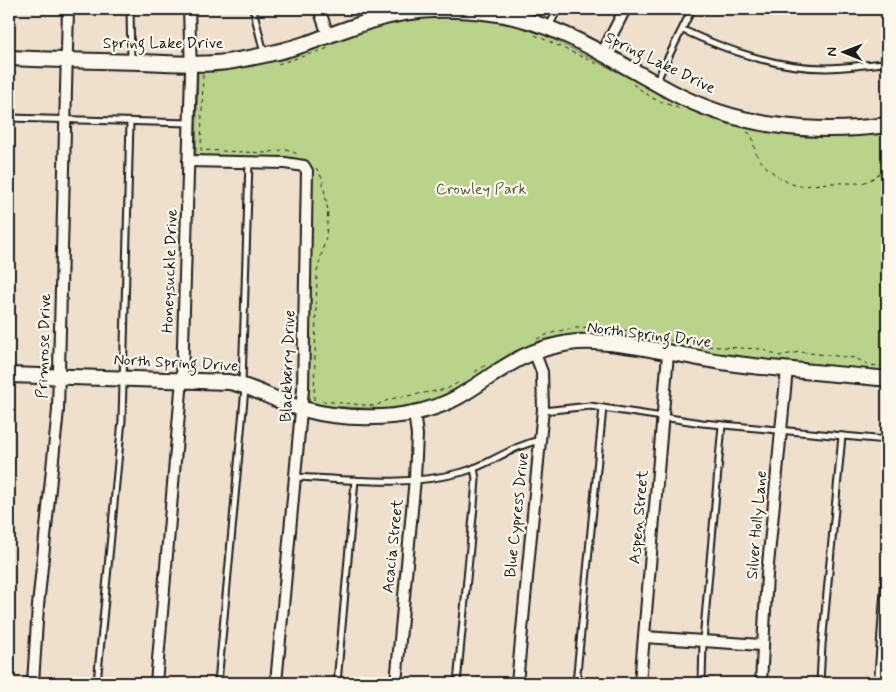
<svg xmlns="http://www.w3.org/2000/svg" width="896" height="692" font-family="Mynerve,sans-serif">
  <rect width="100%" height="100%" fill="#efdfcd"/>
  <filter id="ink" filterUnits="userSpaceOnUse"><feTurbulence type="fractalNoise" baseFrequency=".02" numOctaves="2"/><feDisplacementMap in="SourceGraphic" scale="10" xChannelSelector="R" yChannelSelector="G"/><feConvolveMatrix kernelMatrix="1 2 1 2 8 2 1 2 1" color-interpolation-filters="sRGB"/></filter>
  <g filter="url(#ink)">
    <polygon fill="#bad38a" stroke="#6b7853" points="455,15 512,24 542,34 695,111 767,131 834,137 887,132 887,370 724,356 601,337 533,347 485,371 465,386 442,397 417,405 391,409 323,406 309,401 313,173 296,160 196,155 198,72 252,66 287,59 379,24"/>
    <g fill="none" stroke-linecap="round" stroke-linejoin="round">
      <defs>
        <g id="lane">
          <polyline points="130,9 131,61"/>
          <polyline points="253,9 264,53"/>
          <polyline points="548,28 558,9"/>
          <path d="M683 30C729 51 776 68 826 68 847 68 867 64 887 63"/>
          <polyline points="656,82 692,9"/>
          <polyline points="9,118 189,123"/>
          <polyline points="242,383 249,162"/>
          <polyline points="543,411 590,406 702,423 887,440"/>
          <path d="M296 477C352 480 408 487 463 472 490 465 511 446 540 440"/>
          <polyline points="97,683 122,420 130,122"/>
          <polyline points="218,683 245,388"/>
          <polyline points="337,683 355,480"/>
          <polyline points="457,683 474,506 476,479 474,468"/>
          <polyline points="576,683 603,408"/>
          <polyline points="702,683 703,641 722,425"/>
          <polyline points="820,683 822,645 842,436"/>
        </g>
        <g id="street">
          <polyline points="319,9 328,35"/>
          <polyline points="602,54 625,9"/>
          <polyline points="188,161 285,163 304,166 307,171 303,389 276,683"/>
          <polyline points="645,637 761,645"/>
          <polyline points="33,683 38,606 58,410 68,9"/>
          <polyline points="156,683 182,379 191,72 189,9"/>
          <polyline points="396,683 415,478 417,435 414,412"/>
          <polyline points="517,683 543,409 542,372 534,351"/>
          <polyline points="640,683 668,354"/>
          <polyline points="761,683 767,575 787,369"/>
          <polyline points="880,683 887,582"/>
        </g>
        <g id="secondary">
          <path d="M9 58C53 60 97 61 141 62 171 63 203 66 233 61 257 57 284 51 308 43 338 32 368 20 399 14 429 8 460 9 491 13 555 20 614 61 670 91 736 127 814 135 887 125"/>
          <path d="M9 375 229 382C255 387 277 402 303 409 350 422 415 421 458 397 499 373 518 351 569 343 609 337 680 356 722 362 777 370 832 373 887 379"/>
        </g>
      </defs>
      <use href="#lane" stroke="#1c1c1c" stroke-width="9"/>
      <use href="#street" stroke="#1c1c1c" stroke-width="14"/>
      <use href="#secondary" stroke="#1c1c1c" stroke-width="18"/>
      <g stroke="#1c1c1c" stroke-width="1" stroke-dasharray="4 4" stroke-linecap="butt">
        <polyline points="535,35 597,64"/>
        <polyline points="278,64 329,48"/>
        <polyline points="203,75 201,150 265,153 287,149 299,155"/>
        <polyline points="633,84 652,98 680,109"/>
        <path d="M747 132 751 134C754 140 753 146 756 153 761 166 787 186 801 186 811 186 822 183 832 183 862 182 864 189 887 166"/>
        <path d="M537 339C584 316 637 332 686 344"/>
        <polyline points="700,346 762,349 778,356 800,352 855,358 869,365 881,366"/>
        <polyline points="475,372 486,365"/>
        <polyline points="314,400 317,272 326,237 328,211 322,178 316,168"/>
        <polyline points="322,401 375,406 390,399 447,389 459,382"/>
      </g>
      <use href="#lane" stroke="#fbf7ec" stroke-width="5"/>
      <use href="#street" stroke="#fbf7ec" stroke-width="10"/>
      <use href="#secondary" stroke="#fbf7ec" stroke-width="14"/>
    </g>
  </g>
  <g text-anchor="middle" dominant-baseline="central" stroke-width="4.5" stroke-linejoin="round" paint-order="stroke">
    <g font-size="16" fill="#1c1c1c" stroke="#fbf7ec">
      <text x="163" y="43">Spring Lake Drive</text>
      <text transform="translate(660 63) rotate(26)">Spring Lake Drive</text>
      <text transform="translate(170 271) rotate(-88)">Honeysuckle Drive</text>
      <text transform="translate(649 335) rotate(7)">North Spring Drive</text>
      <text transform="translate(44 346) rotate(-88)">Primrose Drive</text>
      <text transform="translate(176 363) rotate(3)">North Spring Drive</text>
      <text transform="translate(288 366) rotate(-88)">Blackberry Drive</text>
      <text transform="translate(517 515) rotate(-84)">Blue Cypress Drive</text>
      <text transform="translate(639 517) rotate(-85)">Aspen Street</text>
      <text transform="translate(757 525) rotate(-85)">Silver Holly Lane</text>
      <text transform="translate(393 546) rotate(-84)">Acacia Street</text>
    </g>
    <g font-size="16" fill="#535c42" stroke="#fbf7ec">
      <text x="481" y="189">Crowley Park</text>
    </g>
  </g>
  <rect width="896" height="692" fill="none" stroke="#fbf7ec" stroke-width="30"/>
  <rect x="15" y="15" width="866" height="662" fill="none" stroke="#1c1c1c" stroke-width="2" filter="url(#ink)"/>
  <g transform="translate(844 52) rotate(271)" stroke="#fbf7ec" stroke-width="4" paint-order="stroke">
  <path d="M0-4L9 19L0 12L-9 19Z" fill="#1c1c1c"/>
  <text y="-8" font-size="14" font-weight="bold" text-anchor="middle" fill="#1c1c1c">N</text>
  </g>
</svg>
